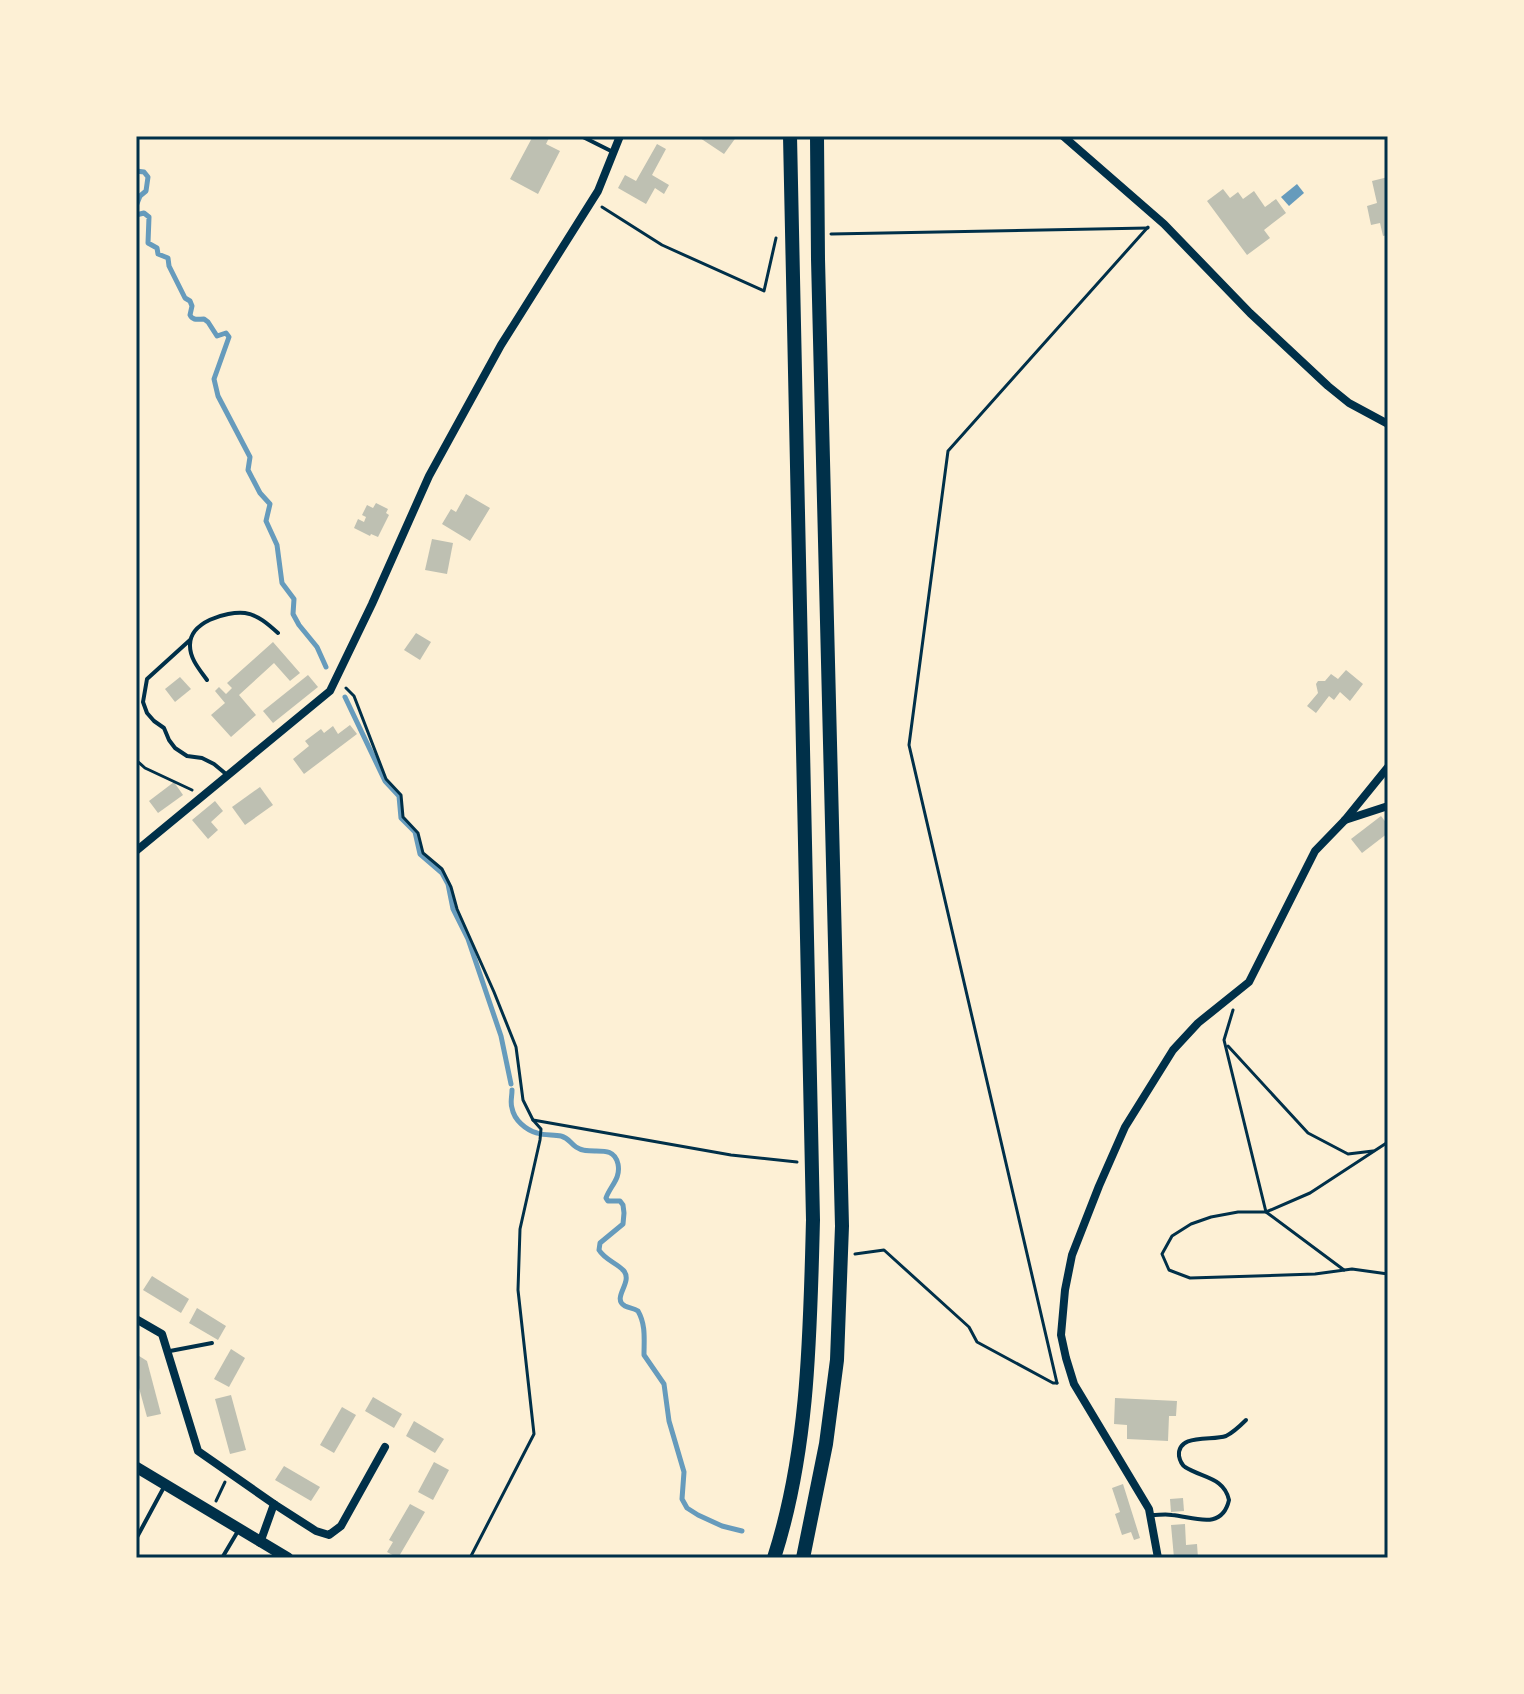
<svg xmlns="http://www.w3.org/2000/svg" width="1524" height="1694" font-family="Montserrat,sans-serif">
  <rect width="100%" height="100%" fill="#fdf0d5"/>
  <polygon fill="#669bbc" points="1297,184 1304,193 1289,206 1281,197"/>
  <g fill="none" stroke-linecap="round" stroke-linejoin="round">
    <g stroke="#669bbc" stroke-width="5">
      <polyline points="136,171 144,172 148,177 146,191 140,196 136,206"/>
      <path d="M136 215 144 213 149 217 148 243 157 248 158 254 168 258 169 266 185 298 190 301 192 306 190 315C193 321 198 319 204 319L208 322 217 336 226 333 229 337 214 379 218 396 250 457 248 470 260 493 270 504 266 521 277 545 282 583 294 599 293 614 299 625 317 647 326 667"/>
      <polyline points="345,697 385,781 399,796 401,818 415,832 420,854 442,873 448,884 453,909 468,939 501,1036 511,1084"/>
      <path d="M512 1090C512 1097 510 1102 512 1108 514 1120 526 1130 537 1133 545 1136 554 1134 561 1136 569 1138 570 1143 576 1147 590 1157 613 1142 618 1164 621 1179 610 1186 606 1198L608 1201H620L623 1205 624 1213 623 1224 600 1243 599 1250C605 1260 617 1263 624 1271 633 1283 611 1298 625 1306 629 1308 634 1308 638 1311 646 1325 644 1339 644 1355L664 1384 669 1421 684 1472 682 1499 687 1508 698 1515 722 1526 742 1531"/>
    </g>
  </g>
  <g fill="#bec0b2">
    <polygon points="533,136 550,136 546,144 560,151 538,194 510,179"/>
    <polygon points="697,136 737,136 724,154"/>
    <polygon points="657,144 666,149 652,175 669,185 664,194 655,188 646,204 618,188 625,175 636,181"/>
    <polygon points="1388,177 1388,235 1383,236 1380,223 1371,225 1367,206 1377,203 1372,181"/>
    <polygon points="1223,189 1230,198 1238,192 1243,199 1254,191 1265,207 1276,199 1286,213 1264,230 1270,238 1247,255 1207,201"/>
    <polygon points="466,494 490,508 470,541 442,524 451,509 456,512"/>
    <polygon points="376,503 388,509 386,513 389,515 378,537 371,534 370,536 354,528 358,519 364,522 366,517 362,515 367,505 373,508"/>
    <polygon points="432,539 453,543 447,574 425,570"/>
    <polygon points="416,633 431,642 420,660 404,650"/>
    <polygon points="273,642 300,673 290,681 274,663 239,695 256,715 231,737 211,715 225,703 215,691 219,687 226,694 232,688 227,683"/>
    <polygon points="1346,670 1363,684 1350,701 1340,692 1334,700 1329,696 1316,713 1307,706 1318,693 1316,684 1318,681 1325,681 1331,674 1338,679"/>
    <polygon points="308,675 318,687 273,723 263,711"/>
    <polygon points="180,677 191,689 175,702 165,689"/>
    <polygon points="350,725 357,734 304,774 293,759 309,746 305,741 321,729 324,733 333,726 338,734"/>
    <polygon points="174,782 183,795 158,813 149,801"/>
    <polygon points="260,787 273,805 245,825 232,807"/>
    <polygon points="215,801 223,811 211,822 218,830 208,839 192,820"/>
    <polygon points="1381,816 1388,825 1388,833 1362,853 1351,839"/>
    <polygon points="152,1276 189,1299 181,1313 143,1290"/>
    <polygon points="197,1308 226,1326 218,1340 189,1323"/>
    <polygon points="231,1349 245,1358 229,1387 214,1379"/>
    <polygon points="136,1354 147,1361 161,1414 147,1417 136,1377"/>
    <polygon points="231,1395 246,1450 230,1454 215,1399"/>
    <polygon points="373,1397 402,1414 394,1428 365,1411"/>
    <polygon points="1115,1398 1177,1401 1176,1416 1169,1416 1168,1441 1127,1439 1127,1425 1114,1424"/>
    <polygon points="342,1407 356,1415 334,1453 320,1445"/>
    <polygon points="414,1421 444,1439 435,1453 406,1436"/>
    <polygon points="434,1462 449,1470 433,1500 418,1492"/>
    <polygon points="284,1466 320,1487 311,1501 275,1480"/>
    <polygon points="1123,1484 1140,1538 1134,1540 1131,1532 1122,1535 1115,1514 1120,1512 1112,1488"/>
    <polygon points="1183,1498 1184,1511 1171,1512 1170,1499"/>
    <polygon points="410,1504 425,1512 398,1558 387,1552 393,1542 389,1540"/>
    <polygon points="1185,1524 1186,1545 1197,1544 1198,1558 1174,1558 1171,1525"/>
  </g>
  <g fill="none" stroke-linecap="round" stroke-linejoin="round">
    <g stroke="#003049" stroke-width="3">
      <polyline points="602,207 662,245 764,291 776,238"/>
      <polyline points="831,234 1148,228"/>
      <polyline points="346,688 354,696 386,779 401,795 403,817 418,833 423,853 442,869 451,887 457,909 494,992 516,1047 523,1100 533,1120 541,1129 540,1140 520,1229 518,1290 534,1434 470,1558"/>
      <polyline points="136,760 145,768 192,790"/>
      <polyline points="1233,1010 1224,1040 1266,1212 1344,1270"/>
      <polyline points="1228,1046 1308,1133 1348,1154 1373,1151"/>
      <polyline points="533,1120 731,1155 797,1162"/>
      <polyline points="1388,1142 1310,1193 1266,1212 1238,1212 1211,1217 1191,1224 1172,1236 1162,1254 1169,1270 1190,1278 1315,1274 1352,1269 1388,1274"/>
      <polyline points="855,1254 884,1250 969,1327 977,1342 1053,1383 1057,1383"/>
      <polyline points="1057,1383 909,745 948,451 1148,227"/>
      <polyline points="216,1501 225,1482"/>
    </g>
    <g stroke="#003049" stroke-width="4">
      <polyline points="581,136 613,152"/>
      <polyline points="190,640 147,679 143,702 147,713 154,721 164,728 169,740 175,748 187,756 202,758 214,764 226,774"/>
      <path d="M207 680C200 670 190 659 190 646 189 622 226 611 245 613 258 615 268 624 278 633"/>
      <polyline points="170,1351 212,1343"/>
      <path d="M1152 1515C1159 1515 1166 1514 1172 1515 1194 1517 1222 1531 1229 1500 1224 1477 1202 1478 1185 1467 1181 1464 1180 1461 1179 1456 1177 1433 1212 1441 1226 1436 1234 1432 1239 1427 1246 1420"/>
      <polyline points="136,1539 164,1487"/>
      <polyline points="222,1558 238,1531"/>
    </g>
    <g stroke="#003049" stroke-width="8">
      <polyline points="1063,136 1164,224 1250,313 1328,386 1349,403 1388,424"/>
      <polyline points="1345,820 1388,806"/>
      <polyline points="136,851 330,691 372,604 429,476 501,345 598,191 620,136"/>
      <polyline points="136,1319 162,1334 198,1451 274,1504 316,1531 329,1535 341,1526 385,1447"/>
      <polyline points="260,1543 274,1504"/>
      <polyline points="1158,1558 1149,1509 1074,1384 1066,1358 1061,1335 1065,1290 1072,1255 1099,1186 1125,1127 1173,1050 1198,1023 1249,982 1315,851 1345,820 1388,767"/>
    </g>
    <polyline stroke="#003049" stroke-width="11" points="136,1467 288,1558"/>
    <g stroke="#003049" stroke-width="14">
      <path d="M774 1558C809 1449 810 1333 813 1220L790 136"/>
      <polyline points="803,1558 826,1444 837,1360 842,1226 818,259 817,136"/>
    </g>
  </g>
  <rect width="1524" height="1694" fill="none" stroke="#fdf0d5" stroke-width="276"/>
  <rect x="138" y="138" width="1248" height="1418" fill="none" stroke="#003049" stroke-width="3"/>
</svg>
